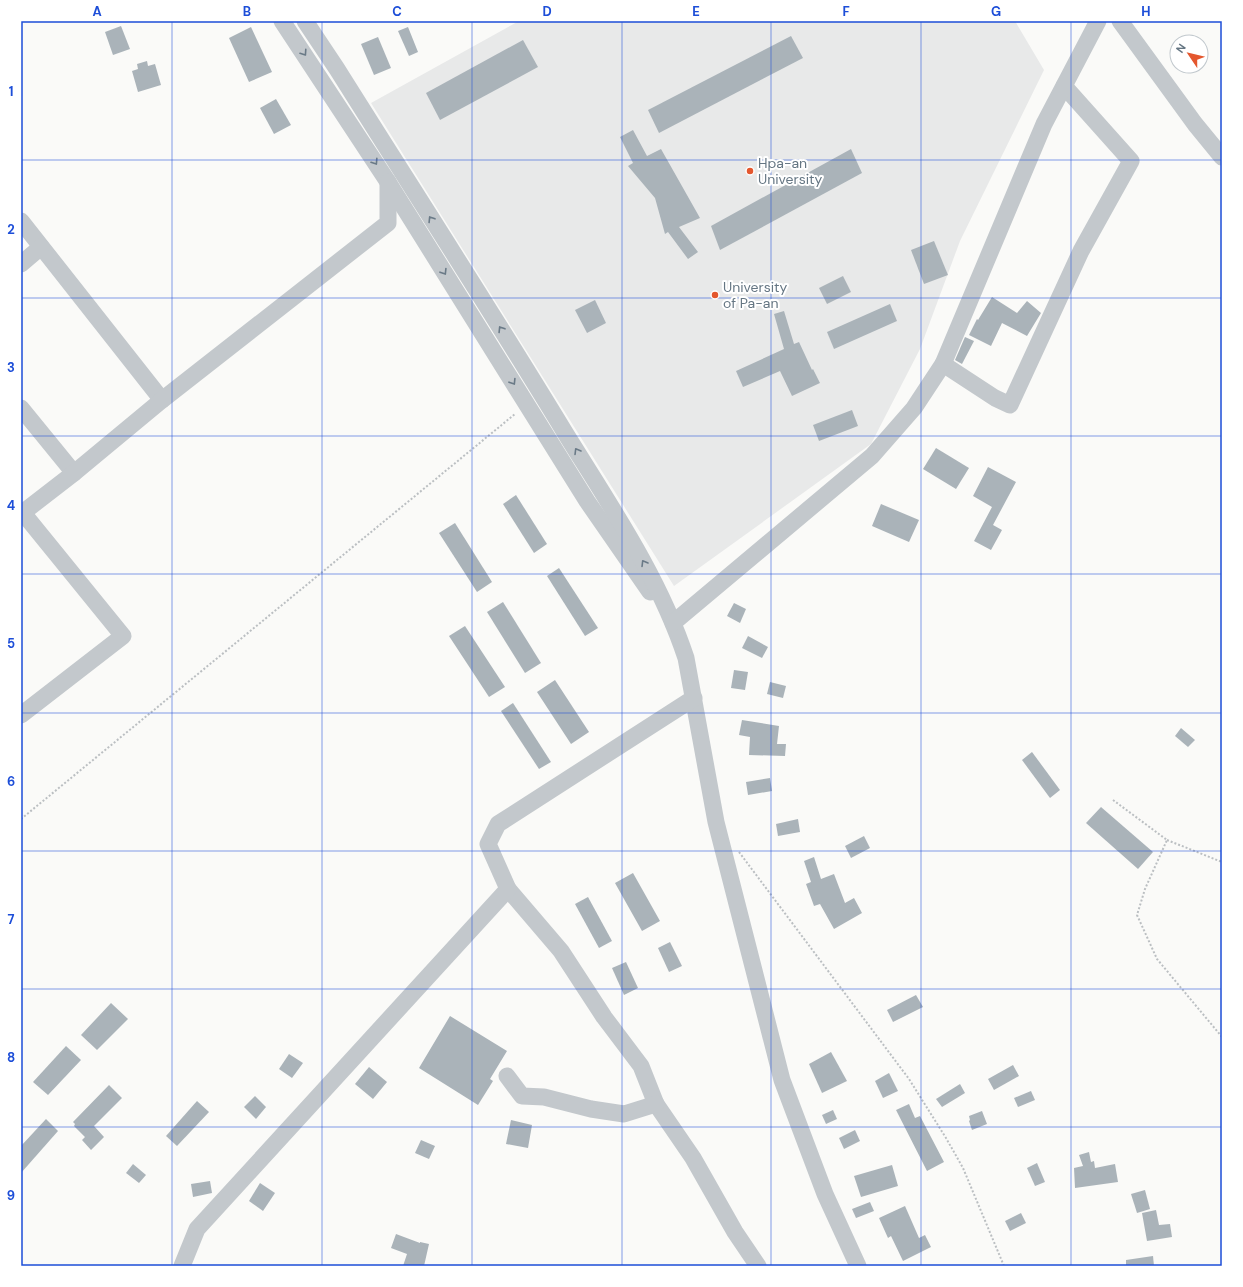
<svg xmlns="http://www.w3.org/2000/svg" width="1243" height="1287" font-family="'DM Sans',sans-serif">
  <rect width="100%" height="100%" fill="#fafaf8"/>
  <polygon fill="#e8e9e9" points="519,21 1015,21 1044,70 960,241 920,349 871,444 674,586 371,103"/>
  <g fill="#aab3b9">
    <polygon points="121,26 130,49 113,55 105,32"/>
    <polygon points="251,27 272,72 249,82 229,38"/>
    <polygon points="408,27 418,52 409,56 398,31"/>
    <polygon points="791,36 803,58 659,133 648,110"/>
    <polygon points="378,37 391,68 374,75 361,44"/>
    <polygon points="523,40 538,67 440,120 426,93"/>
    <polygon points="147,61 148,66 155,64 161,85 138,92 132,71 138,69 137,64"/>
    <polygon points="276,99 291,125 274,134 260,108"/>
    <polygon points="633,130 647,156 661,149 700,218 679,227 698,252 688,259 668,232 665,234 655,198 628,166 633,163 620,137"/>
    <polygon points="851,149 862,173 720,250 711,226"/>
    <polygon points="934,241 948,275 924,284 911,250"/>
    <polygon points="843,276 851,292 827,304 819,288"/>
    <polygon points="992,297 1017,313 1027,301 1041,313 1027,336 1002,323 991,346 969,335 977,319 978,320"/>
    <polygon points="595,300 606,323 587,333 575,310"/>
    <polygon points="890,304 897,321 834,349 827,332"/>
    <polygon points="784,311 794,344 799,342 812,370 813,369 820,383 792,396 780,371 743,387 736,371 784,349 774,314"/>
    <polygon points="965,337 974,341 962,364 955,360"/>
    <polygon points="852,410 858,426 819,441 813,425"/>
    <polygon points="936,448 969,468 956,489 923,469"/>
    <polygon points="988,467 1016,482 993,525 1002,530 991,550 974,541 992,507 973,496"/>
    <polygon points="516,495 547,544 534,553 503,504"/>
    <polygon points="881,504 919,520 909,542 872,526"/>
    <polygon points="455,523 492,582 477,592 439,533"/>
    <polygon points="559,568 598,628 585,636 547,576"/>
    <polygon points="503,602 541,663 525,673 487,612"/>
    <polygon points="734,603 746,609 740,623 727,616"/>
    <polygon points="465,626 505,687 489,697 449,636"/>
    <polygon points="748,636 768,647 762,658 742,648"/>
    <polygon points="734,670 748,672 745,690 731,688"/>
    <polygon points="555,680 589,732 571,744 537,692"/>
    <polygon points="770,682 786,686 783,698 767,694"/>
    <polygon points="513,703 551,762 539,769 501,711"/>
    <polygon points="742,720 779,726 777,744 786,744 785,756 749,755 750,737 739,735"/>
    <polygon points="1181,728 1195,740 1188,747 1175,736"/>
    <polygon points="1032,752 1060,790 1050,798 1022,760"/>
    <polygon points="770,778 772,791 748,795 746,782"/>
    <polygon points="1101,807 1153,852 1138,869 1086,823"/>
    <polygon points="798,819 800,832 778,836 776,824"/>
    <polygon points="864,836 870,848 851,858 845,846"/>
    <polygon points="814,857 821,879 834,874 845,903 854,898 862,913 834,929 820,904 814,906 806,884 811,882 804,861"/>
    <polygon points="633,873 660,921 642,931 615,883"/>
    <polygon points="588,897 612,941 599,948 575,904"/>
    <polygon points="670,942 682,966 669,972 658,948"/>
    <polygon points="626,962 638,988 624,995 612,968"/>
    <polygon points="916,995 923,1007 893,1022 887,1010"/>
    <polygon points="111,1003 128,1019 97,1050 81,1035"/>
    <polygon points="450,1016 507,1051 490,1079 493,1081 478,1105 419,1068"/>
    <polygon points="66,1046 81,1060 48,1095 33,1082"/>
    <polygon points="831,1052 847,1081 822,1093 809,1064"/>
    <polygon points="289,1054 303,1063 292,1078 279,1069"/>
    <polygon points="1013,1065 1019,1076 994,1090 988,1079"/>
    <polygon points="369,1067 387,1082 373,1099 355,1084"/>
    <polygon points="889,1073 898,1091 883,1098 875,1081"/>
    <polygon points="960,1084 965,1093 942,1107 936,1099"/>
    <polygon points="109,1085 122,1098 94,1126 104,1137 91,1150 82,1140 85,1137 74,1126 75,1124 73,1122"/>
    <polygon points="1031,1091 1035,1100 1018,1107 1014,1098"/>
    <polygon points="255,1096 266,1107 256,1119 244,1107"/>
    <polygon points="197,1101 209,1112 177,1146 166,1136"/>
    <polygon points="909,1104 915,1118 920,1116 944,1162 927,1171 896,1110"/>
    <polygon points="833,1110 837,1119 826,1124 822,1115"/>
    <polygon points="982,1111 987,1124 972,1130 969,1121 970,1120 969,1116"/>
    <polygon points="46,1119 58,1131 21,1173 21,1146"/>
    <polygon points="511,1120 532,1125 528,1148 506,1144"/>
    <polygon points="855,1130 860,1141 844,1149 839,1138"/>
    <polygon points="421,1140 435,1146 429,1159 415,1153"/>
    <polygon points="1089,1152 1091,1162 1094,1161 1095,1168 1115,1164 1118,1182 1075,1188 1074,1168 1083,1166 1079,1155"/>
    <polygon points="1037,1163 1045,1182 1035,1186 1027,1168"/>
    <polygon points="133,1164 146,1175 139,1183 126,1173"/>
    <polygon points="892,1165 898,1186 861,1197 854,1176"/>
    <polygon points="210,1181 212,1193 193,1197 191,1184"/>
    <polygon points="260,1183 275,1193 263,1211 249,1201"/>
    <polygon points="1145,1190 1150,1209 1137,1213 1131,1194"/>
    <polygon points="870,1202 874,1211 856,1218 852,1209"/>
    <polygon points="905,1206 919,1238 925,1235 931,1247 903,1261 891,1236 888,1238 879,1218"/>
    <polygon points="1156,1210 1159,1225 1170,1224 1172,1237 1147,1241 1142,1213"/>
    <polygon points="1021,1213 1026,1223 1010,1231 1005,1221"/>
    <polygon points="396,1234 420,1243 420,1242 429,1244 424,1266 403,1266 407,1254 391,1248"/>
    <polygon points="1153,1256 1154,1266 1126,1266 1126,1260"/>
  </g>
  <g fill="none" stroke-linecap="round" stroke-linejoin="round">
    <g stroke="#bbbfc2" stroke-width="2" stroke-dasharray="2 2" stroke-linecap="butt">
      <polyline points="1113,800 1167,840 1145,889 1137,915 1157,959 1222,1037"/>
      <polyline points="21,819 515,414"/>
      <polyline points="1167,840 1222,862"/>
      <polyline points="739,852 909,1079 946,1138 963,1168 1004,1266"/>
    </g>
    <g stroke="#c3c8cc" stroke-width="17">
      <polyline points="282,21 388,182 587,501 650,592"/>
      <path d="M305 21 337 69C413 190 490 309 564 431 609 504 659 576 686 658L716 822 782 1080 825 1194 858 1266"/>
      <polyline points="1120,21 1195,124 1222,157"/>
      <polyline points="21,221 162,400"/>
      <polyline points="21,264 41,247"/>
      <polyline points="943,364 995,398 1010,405 1081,251 1131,161 1064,86"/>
      <polyline points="21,408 74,473"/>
      <polyline points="21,514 74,473 162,400 388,223 388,182"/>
      <polyline points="673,623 872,456 914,408 943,364 1044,124 1098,21"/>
      <polyline points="21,715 123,636 23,513"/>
      <polyline points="508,889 561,951 604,1017 641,1066 656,1104 693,1158 735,1232 758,1266"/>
      <polyline points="507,1076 522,1096 544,1097 591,1109 624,1114 656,1104"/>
      <polyline points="182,1266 197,1229 508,889 488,844 498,824 694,698"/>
    </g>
  </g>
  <defs><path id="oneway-chevron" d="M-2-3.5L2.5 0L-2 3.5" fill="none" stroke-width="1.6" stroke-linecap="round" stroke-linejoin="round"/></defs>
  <g stroke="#6a7a87">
    <use href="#oneway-chevron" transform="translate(304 53) rotate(56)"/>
    <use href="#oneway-chevron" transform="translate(375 162) rotate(57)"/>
    <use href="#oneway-chevron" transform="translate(431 219) rotate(-122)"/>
    <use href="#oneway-chevron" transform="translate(444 272) rotate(58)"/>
    <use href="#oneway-chevron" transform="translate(501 329) rotate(-122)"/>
    <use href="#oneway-chevron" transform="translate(513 382) rotate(58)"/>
    <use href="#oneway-chevron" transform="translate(577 451) rotate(-121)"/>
    <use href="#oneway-chevron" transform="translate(644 563) rotate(-121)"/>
  </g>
  <path fill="none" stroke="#1d4ed8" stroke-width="1" stroke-opacity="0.55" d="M172 21V1266M322 21V1266M472 21V1266M622 21V1266M771 21V1266M921 21V1266M1071 21V1266M21 160H1222M21 298H1222M21 436H1222M21 574H1222M21 713H1222M21 851H1222M21 989H1222M21 1127H1222"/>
  <g fill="#e4572e" stroke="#fff" stroke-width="1.5">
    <circle cx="750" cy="171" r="4"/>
    <circle cx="715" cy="295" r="4"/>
  </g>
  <g text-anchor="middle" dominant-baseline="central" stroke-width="4" stroke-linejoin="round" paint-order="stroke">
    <g font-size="14" fill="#657683" stroke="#fff" text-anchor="start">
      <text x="758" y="163">Hpa-an<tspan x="758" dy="16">University</tspan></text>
      <text x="723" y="287">University<tspan x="723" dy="16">of Pa-an</tspan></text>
    </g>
  </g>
  <rect width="1243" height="1287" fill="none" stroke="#ffffff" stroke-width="44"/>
  <g transform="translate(1189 54) rotate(305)"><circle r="19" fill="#ffffff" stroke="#c1c8cd"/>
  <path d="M0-3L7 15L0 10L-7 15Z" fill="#e4572e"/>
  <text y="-6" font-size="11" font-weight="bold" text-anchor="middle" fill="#657683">N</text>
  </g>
  <rect x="22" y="22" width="1199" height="1243" fill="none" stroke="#1d4ed8" stroke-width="1.5"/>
  <g font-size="13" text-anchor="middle" font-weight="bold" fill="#1d4ed8">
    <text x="97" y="16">A</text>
    <text x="247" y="16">B</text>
    <text x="397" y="16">C</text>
    <text x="547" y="16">D</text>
    <text x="696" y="16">E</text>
    <text x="846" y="16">F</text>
    <text x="996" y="16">G</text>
    <text x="1146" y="16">H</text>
    <text x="11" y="96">1</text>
    <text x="11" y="234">2</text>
    <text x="11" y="372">3</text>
    <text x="11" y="510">4</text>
    <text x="11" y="648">5</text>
    <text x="11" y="786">6</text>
    <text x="11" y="924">7</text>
    <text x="11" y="1062">8</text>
    <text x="11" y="1200">9</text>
  </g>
</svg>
